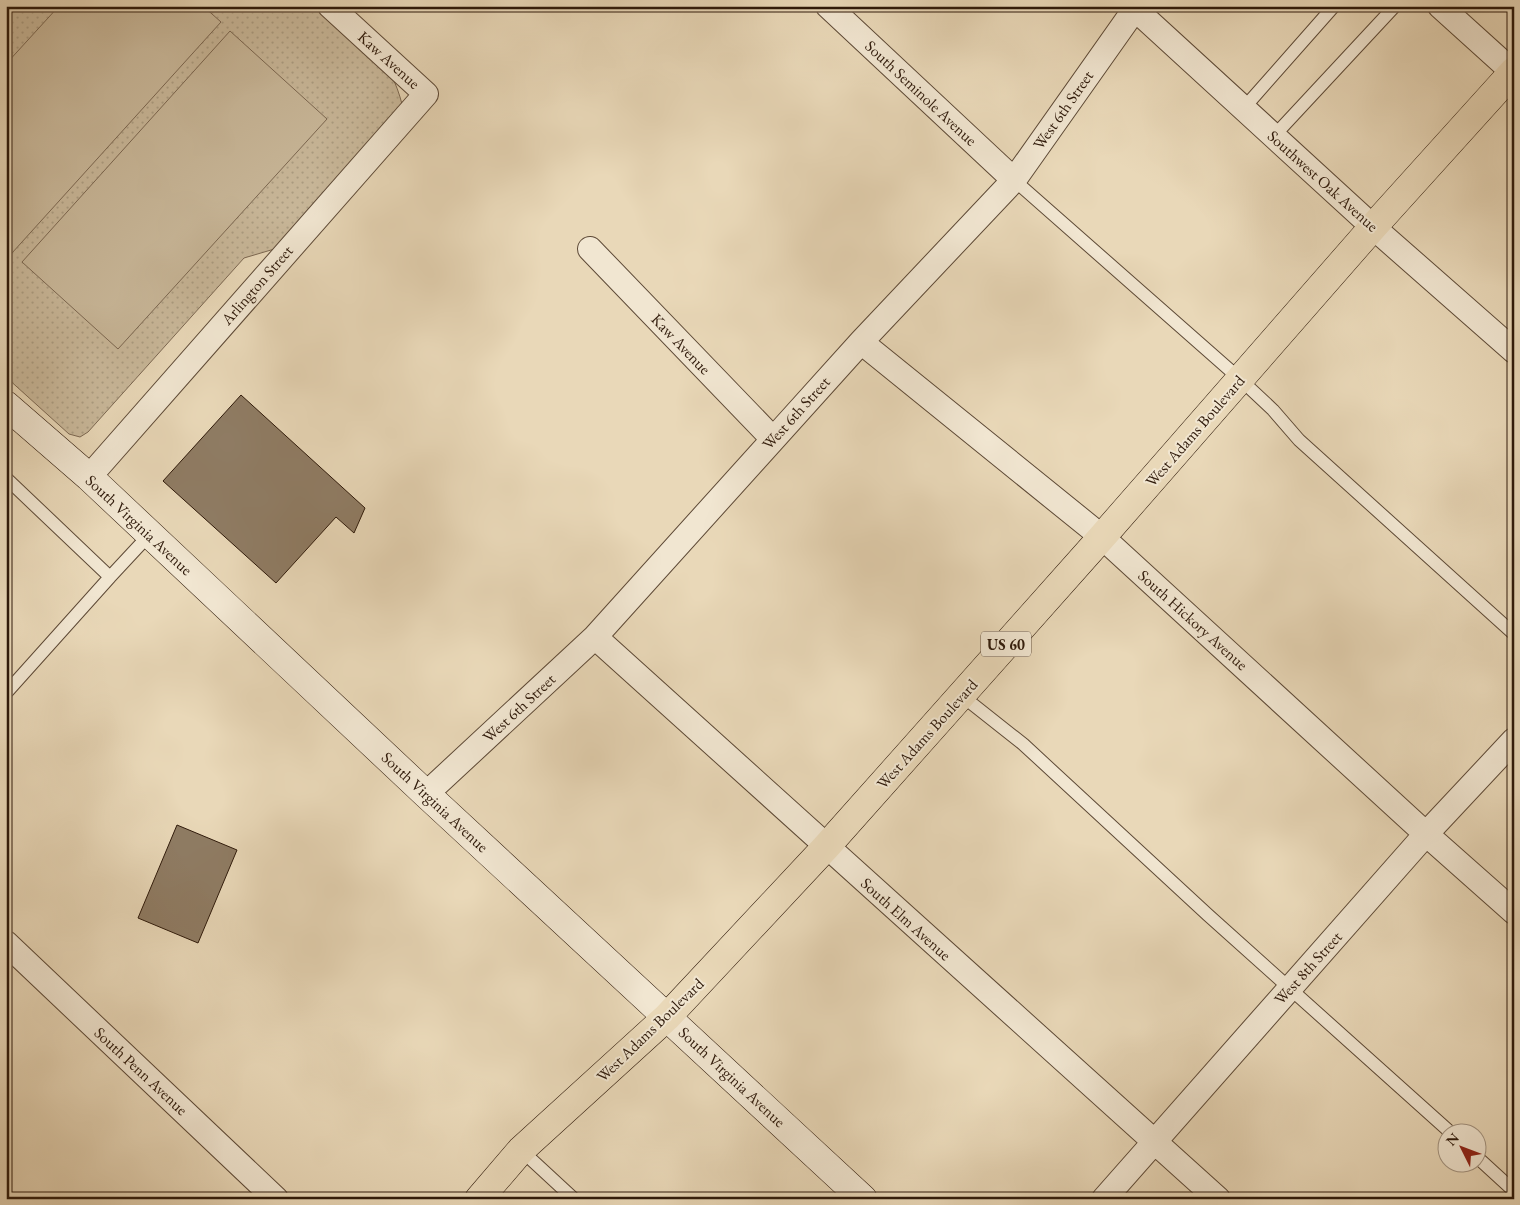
<svg xmlns="http://www.w3.org/2000/svg" width="1520" height="1205" font-family="'EB Garamond',serif">
	<style>
		.grass { fill: url(#grass-dots); stroke: #7c6852 }
		.garden { fill: #c9b89a; stroke: #7c6852 }
		.building { fill: #8f7c64; stroke: #2e190a }
		.lines { fill: none; stroke-linecap: round; stroke-linejoin: round }
		.lane-casing { stroke: #5d4936; stroke-width: 14 }
		.street-casing { stroke: #5d4936; stroke-width: 26 }
		.secondary-casing { stroke: #2e190a; stroke-width: 29 }
		.primary-casing { stroke: #2e190a; stroke-width: 29 }
		.lane { stroke: #f1e6d1; stroke-width: 12 }
		.street { stroke: #f1e6d1; stroke-width: 24 }
		.secondary { stroke: #f1e6d1; stroke-width: 28 }
		.primary { stroke: #e9d8b8; stroke-width: 28 }
		.labels { text-anchor: middle; dominant-baseline: central; stroke-width: 4; stroke-linejoin: round; paint-order: stroke }
		.shield { fill: #f1e6d1; stroke: #685646; stroke-width: 1 }
		.shield-label { font-size: 15px; font-weight: bold; fill: #2e190a }
		.street-label { font-size: 16px; fill: #2e190a; stroke: #f1e6d1 }
	</style>
	<defs>
		<pattern id="grass-dots" width="8" height="8" patternUnits="userSpaceOnUse" patternTransform="scale(1.25)"><rect width="8" height="8" fill="#c9b89a"/><path d="M2 2h.1M6 6h.1" fill="none" stroke="#ad9e83" stroke-width="1.8" stroke-linecap="round"/></pattern>
	</defs>
	<rect width="100%" height="100%" fill="#e9d8b8"/>
	<filter id="stains"><feTurbulence type="fractalNoise" baseFrequency=".004" numOctaves="4"/><feColorMatrix values="0 0 0 0 .2 0 0 0 0 .09 0 0 0 0 .02 0 0 0 .5 -.17"/></filter>
	<radialGradient id="worn" r=".72"><stop offset=".6" stop-color="#630" stop-opacity="0"/><stop offset="1" stop-color="#630" stop-opacity=".3"/></radialGradient>
	<path class="grass" d="M 6,6 L 315,6 C 336,24 377,53 391,75 C 396,84 399,93 402,104 L 288,245 L 244,258 L 88,432 L 80,437 L 69,434 L 6,377 Z"/>
	<path class="garden" d="M 59,6 L 203,6 L 221,22 L 12,253 L 6,247 L 6,64 Z
		M 230,31 L 327,119 L 118,349 L 22,262 Z"/>
	<path class="building" d="M 241,395 L 365,508 L 354,533 L 336,517 L 276,583 L 163,481 Z
		M 177,825 L 237,850 L 198,943 L 138,918 Z"/>
	<g class="lines">
		<g class="lane-casing">
			<path id="lane" d="M 1244,108 L 1334,6
				M 1274,136 L 1395,6
				M 1014,180 L 1240,379 L 1273,410 L 1299,440 L 1514,634
				M 6,478 L 110,577 L 150,534
				M 6,693 L 110,577
				M 961,695 L 1023,744 L 1208,915 L 1450,1132
				M 521,1150 L 574,1199
				M 1478,1158 L 1514,1191"/>
		</g>
		<g class="street-casing">
			<path id="street" d="M 828,6 L 1014,180
				M 1440,6 L 1513,72
				M 1135,9 L 1373,227 L 1514,351
				M 590,249 L 773,439
				M 861,342 L 1102,537 L 1426,834 L 1514,912
				M 89,477 L 426,94 L 330,6
				M 595,637 L 1218,1199
				M 426,794 L 595,637 L 861,342 L 1014,180 L 1137,6
				M 6,943 L 276,1199
				M 1104,1199 L 1426,834 L 1514,740"/>
		</g>
		<g class="secondary-casing">
			<path id="secondary" d="M 6,405 L 89,477 L 426,794 L 863,1199"/>
		</g>
		<g class="primary-casing">
			<path id="primary" d="M 479,1199 L 521,1150 L 667,1017 L 826,847 L 1102,537 L 1373,227 L 1514,71"/>
		</g>
		<use href="#lane" class="lane"/>
		<use href="#street" class="street"/>
		<use href="#secondary" class="secondary"/>
		<use href="#primary" class="primary"/>
	</g>
	<g class="labels">
		<rect class="shield" x="981" y="631.5" width="50" height="25" rx="4"/>
		<g class="shield-label">
			<text x="1006" y="644">US 60</text>
		</g>
		<g class="street-label">
			<text transform="translate(389 60) rotate(42)">Kaw Avenue</text>
			<text transform="translate(921 93) rotate(43)">South Seminole Avenue</text>
			<text transform="translate(1063 110) rotate(-55)">West 6th Street</text>
			<text transform="translate(1323 181) rotate(42)">Southwest Oak Avenue</text>
			<text transform="translate(257 285) rotate(-49)">Arlington Street</text>
			<text transform="translate(681 344) rotate(46)">Kaw Avenue</text>
			<text transform="translate(796 413) rotate(-48)">West 6th Street</text>
			<text transform="translate(1195 431) rotate(-49)">West Adams Boulevard</text>
			<text transform="translate(139 525) rotate(43)">South Virginia Avenue</text>
			<text transform="translate(1193 620) rotate(42)">South Hickory Avenue</text>
			<text transform="translate(519 708) rotate(-43)">West 6th Street</text>
			<text transform="translate(927 734) rotate(-48)">West Adams Boulevard</text>
			<text transform="translate(435 802) rotate(43)">South Virginia Avenue</text>
			<text transform="translate(906 919) rotate(42)">South Elm Avenue</text>
			<text transform="translate(1308 968) rotate(-48)">West 8th Street</text>
			<text transform="translate(650 1030) rotate(-44)">West Adams Boulevard</text>
			<text transform="translate(141 1071) rotate(43)">South Penn Avenue</text>
			<text transform="translate(732 1077) rotate(43)">South Virginia Avenue</text>
		</g>
	</g>
	<rect width="1520" height="1205" fill="none" stroke="#e9d8b8" stroke-width="25"/>
	<rect x="8" y="8" width="1505" height="1190" fill="none" stroke="#2e190a" stroke-width="2.5"/>
	<rect x="12" y="12" width="1495" height="1180" fill="none" stroke="#2e190a"/>
	<g transform="translate(1462 1148) rotate(312)"><circle r="24" fill="#f1e6d1" stroke="#a39481"/>
	<path d="M0-4L9 19L0 12L-9 19Z" fill="#8f2418"/>
	<text y="-8" font-size="14" font-weight="bold" text-anchor="middle" fill="#2e190a">N</text>
	</g>
	<rect width="100%" height="100%" filter="url(#stains)"/>
	<rect width="100%" height="100%" fill="url(#worn)"/>
</svg>
